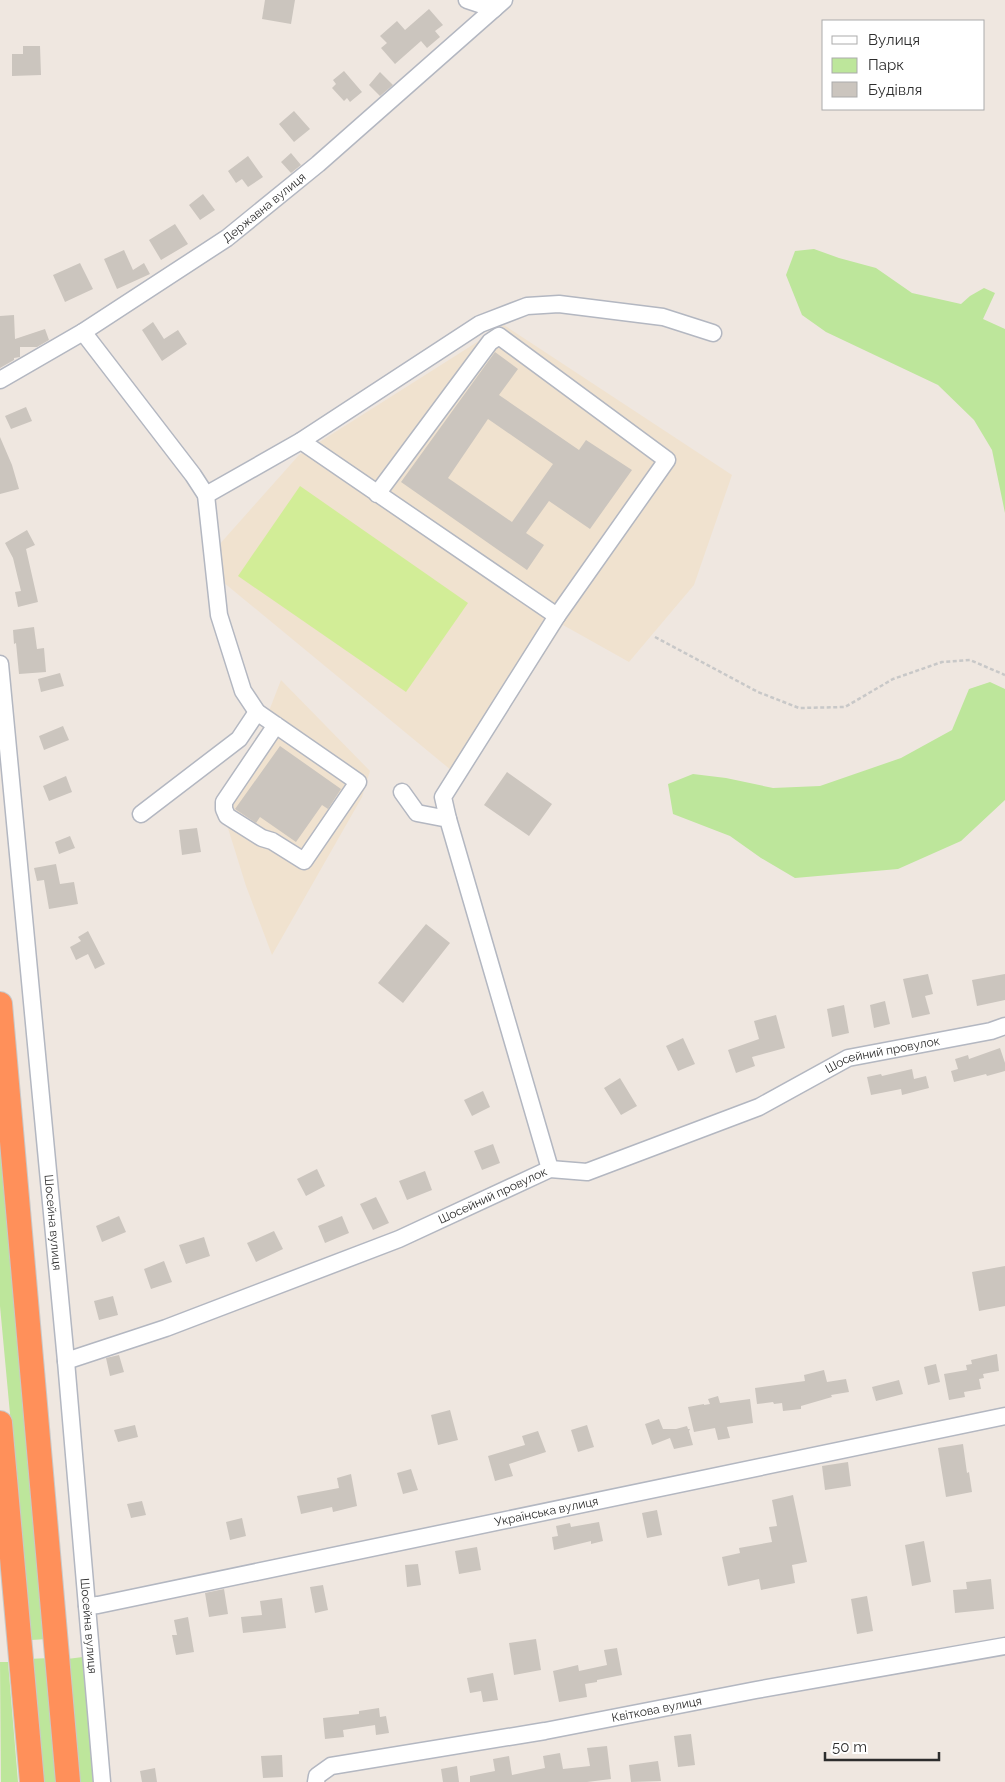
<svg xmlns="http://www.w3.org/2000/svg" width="1005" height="1782" font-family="Raleway,sans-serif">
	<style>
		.education { fill: #f0e2cf }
		.green { fill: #bde69b }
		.pitch { fill: #d2ed97 }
		.building { fill: #cbc5be; fill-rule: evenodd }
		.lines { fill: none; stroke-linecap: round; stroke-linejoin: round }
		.minor-casing { stroke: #b3b7c1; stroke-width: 19 }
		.highway-casing { stroke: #c8c8c8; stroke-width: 26 }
		.path { stroke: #c8c8c8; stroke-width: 2.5; stroke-dasharray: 4 2.5; stroke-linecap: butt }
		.minor { stroke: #fff; stroke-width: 16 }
		.highway { stroke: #ff905a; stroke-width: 24 }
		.labels { text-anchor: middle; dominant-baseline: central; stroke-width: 4; stroke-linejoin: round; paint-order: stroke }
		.street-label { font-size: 12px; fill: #2d2d2d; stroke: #fff }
	</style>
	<rect width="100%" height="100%" fill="#efe7e0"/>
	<path class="education" d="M 504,325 L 732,475 L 694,585 L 629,662 L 563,625 L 463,780 L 223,582 L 218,546 L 299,455 Z
		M 281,680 L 370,771 L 362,797 L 272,955 L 246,886 L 218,796 L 262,729 Z"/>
	<path class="green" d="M 814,249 L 839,258 L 876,268 L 912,293 L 961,304 L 970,296 L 984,288 L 995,293 L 983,319 L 1005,329 L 1005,513 L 992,450 L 974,420 L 938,385 L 826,332 L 802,315 L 786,275 L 795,251 Z
		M 990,682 L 1005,689 L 1005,800 L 961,841 L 898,869 L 795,878 L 761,858 L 730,836 L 673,814 L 668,784 L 693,774 L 726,778 L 773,788 L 820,786 L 901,758 L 952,730 L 969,689 Z
		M 0,1105 L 48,1639 L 31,1640 L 0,1306 Z
		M 83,1657 L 93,1782 L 78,1782 L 67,1659 Z
		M 50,1658 L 60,1782 L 37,1782 L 27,1659 Z
		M 0,1662 L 8,1662 L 18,1782 L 1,1782 Z"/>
	<path class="pitch" d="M 300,486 L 468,603 L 406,692 L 238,576 Z"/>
	<path class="building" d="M 265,0 L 295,0 L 291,24 L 262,19 Z
		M 429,9 L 443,25 L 435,31 L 440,37 L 427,48 L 421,41 L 395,64 L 381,48 L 387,43 L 380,36 L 397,21 L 405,30 Z
		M 23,46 L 40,46 L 41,75 L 12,76 L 12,54 L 23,54 Z
		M 344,71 L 362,92 L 350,102 L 347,98 L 344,101 L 332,88 L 336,84 L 333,80 Z
		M 380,72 L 393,85 L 380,96 L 369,85 Z
		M 294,111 L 310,129 L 294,142 L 279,124 Z
		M 291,153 L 301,165 L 291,173 L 281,162 Z
		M 248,156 L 263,177 L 248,187 L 242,179 L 236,183 L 228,171 Z
		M 203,194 L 215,210 L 200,220 L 189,205 Z
		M 175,224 L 188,244 L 161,260 L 149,240 Z
		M 124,250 L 133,270 L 144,263 L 150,274 L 117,289 L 104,259 Z
		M 80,263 L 93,289 L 65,302 L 53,275 Z
		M 14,315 L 15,339 L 45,329 L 49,340 L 37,347 L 20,347 L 20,357 L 14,358 L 14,360 L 0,368 L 0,316 Z
		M 153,322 L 164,339 L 178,330 L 187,344 L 162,361 L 142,330 Z
		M 495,352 L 518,369 L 499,395 L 579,450 L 586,440 L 632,470 L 590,529 L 549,501 L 526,533 L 544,545 L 527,570 L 401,482 ZM 488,419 L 553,464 L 512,522 L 448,478 Z
		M 26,407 L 32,421 L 11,429 L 5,416 Z
		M 0,437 L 12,465 L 19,489 L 0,494 Z
		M 27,530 L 35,545 L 26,549 L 38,602 L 18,607 L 15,592 L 21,591 L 13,558 L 5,543 Z
		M 34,627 L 37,649 L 44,648 L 46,672 L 19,674 L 16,643 L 14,644 L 13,630 Z
		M 60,673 L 64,686 L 41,692 L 38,679 Z
		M 63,726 L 69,740 L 44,750 L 39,736 Z
		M 280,746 L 341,789 L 328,809 L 322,805 L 296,842 L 260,817 L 256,823 L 235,809 Z
		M 507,772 L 552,804 L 529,836 L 484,805 Z
		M 66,776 L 72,792 L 49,801 L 43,786 Z
		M 197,828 L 201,852 L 182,855 L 179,830 Z
		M 70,836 L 75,848 L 59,854 L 55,842 Z
		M 56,864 L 60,884 L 74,882 L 78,904 L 49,909 L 44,880 L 37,881 L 34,868 Z
		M 426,924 L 450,943 L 403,1003 L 378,983 Z
		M 88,931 L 105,964 L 95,969 L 88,954 L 76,960 L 70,947 L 81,941 L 78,937 Z
		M 928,974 L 933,994 L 925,996 L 930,1014 L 912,1018 L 903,979 Z
		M 1005,974 L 1005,1000 L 977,1006 L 972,980 Z
		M 885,1001 L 890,1024 L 874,1028 L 870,1005 Z
		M 844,1005 L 849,1033 L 832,1037 L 827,1009 Z
		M 776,1015 L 785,1048 L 752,1057 L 755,1066 L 736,1073 L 728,1050 L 759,1039 L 754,1021 Z
		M 683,1038 L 695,1064 L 678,1071 L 666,1046 Z
		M 1000,1048 L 1005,1063 L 1005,1071 L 987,1076 L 986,1074 L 954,1082 L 951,1071 L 958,1069 L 955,1059 L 968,1055 L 969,1059 Z
		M 912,1069 L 914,1079 L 926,1076 L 929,1088 L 902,1095 L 901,1089 L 871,1095 L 867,1077 L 881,1074 L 882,1076 Z
		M 620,1078 L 637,1106 L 621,1115 L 604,1088 Z
		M 483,1091 L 490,1107 L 472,1116 L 464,1100 Z
		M 493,1144 L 500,1163 L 482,1170 L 474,1151 Z
		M 317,1169 L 325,1186 L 306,1196 L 297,1179 Z
		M 425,1171 L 432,1190 L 407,1200 L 399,1181 Z
		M 376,1197 L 389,1223 L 373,1230 L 360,1204 Z
		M 119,1216 L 126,1232 L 102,1242 L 96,1226 Z
		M 342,1216 L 349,1233 L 325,1243 L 318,1226 Z
		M 274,1231 L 283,1249 L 256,1262 L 247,1243 Z
		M 204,1237 L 210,1256 L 186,1264 L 179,1245 Z
		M 164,1261 L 172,1282 L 151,1289 L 144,1269 Z
		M 1005,1266 L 1005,1306 L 979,1311 L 972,1272 Z
		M 113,1296 L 118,1315 L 99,1320 L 94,1301 Z
		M 997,1354 L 999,1371 L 983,1374 L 984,1378 L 979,1379 L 981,1389 L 964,1392 L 965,1397 L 949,1400 L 944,1374 L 967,1370 L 966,1365 L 972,1364 L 971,1360 Z
		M 119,1355 L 124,1372 L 110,1376 L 106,1358 Z
		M 936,1364 L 940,1382 L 928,1385 L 924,1367 Z
		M 824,1370 L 827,1382 L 846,1379 L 849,1392 L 831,1395 L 832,1397 L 801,1406 L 801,1409 L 783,1411 L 782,1403 L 774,1404 L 773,1402 L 757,1404 L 755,1388 L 805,1381 L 804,1375 Z
		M 899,1380 L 903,1394 L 876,1401 L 872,1387 Z
		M 718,1396 L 720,1403 L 750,1399 L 753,1423 L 727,1427 L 730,1438 L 718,1440 L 715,1428 L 694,1432 L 688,1407 L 704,1404 L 704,1405 L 710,1404 L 708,1399 Z
		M 450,1410 L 458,1440 L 438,1445 L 431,1415 Z
		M 659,1419 L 663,1429 L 676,1429 L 687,1426 L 688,1429 L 690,1429 L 689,1431 L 693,1445 L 674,1449 L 670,1438 L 652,1445 L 645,1424 Z
		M 135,1425 L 138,1437 L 118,1442 L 114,1430 Z
		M 587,1425 L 594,1447 L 578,1452 L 571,1430 Z
		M 538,1431 L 546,1452 L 509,1464 L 513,1476 L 495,1481 L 488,1456 L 525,1445 L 522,1436 Z
		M 963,1444 L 967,1473 L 969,1472 L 972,1492 L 946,1497 L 938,1448 Z
		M 848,1462 L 851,1486 L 825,1490 L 822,1466 Z
		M 411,1469 L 418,1490 L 403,1494 L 397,1473 Z
		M 351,1474 L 357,1506 L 333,1512 L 332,1507 L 301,1514 L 297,1496 L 339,1488 L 337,1478 Z
		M 793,1495 L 807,1562 L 792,1565 L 795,1583 L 761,1590 L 759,1579 L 728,1586 L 722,1557 L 740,1553 L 739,1548 L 772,1542 L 769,1527 L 777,1526 L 772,1500 Z
		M 142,1501 L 146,1515 L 131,1518 L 127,1504 Z
		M 657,1510 L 662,1535 L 647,1538 L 642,1513 Z
		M 242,1518 L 246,1536 L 230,1540 L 226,1522 Z
		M 599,1522 L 603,1541 L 591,1544 L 591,1541 L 554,1550 L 552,1537 L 558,1536 L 556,1526 L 570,1523 L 571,1527 Z
		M 924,1541 L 931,1582 L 912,1586 L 905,1545 Z
		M 477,1547 L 481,1570 L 459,1574 L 455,1551 Z
		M 418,1564 L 421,1585 L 407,1587 L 405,1565 Z
		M 991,1579 L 994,1609 L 955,1613 L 953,1590 L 967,1589 L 966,1582 Z
		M 323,1585 L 328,1610 L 315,1613 L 310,1587 Z
		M 224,1589 L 228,1614 L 209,1617 L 205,1593 Z
		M 867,1596 L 873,1631 L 857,1634 L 851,1599 Z
		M 282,1598 L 286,1628 L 243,1633 L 241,1617 L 262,1615 L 260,1601 Z
		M 188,1617 L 194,1652 L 176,1655 L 172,1635 L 177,1635 L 174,1620 Z
		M 536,1639 L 541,1670 L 514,1675 L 509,1643 Z
		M 617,1648 L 622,1675 L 597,1680 L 597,1682 L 585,1684 L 587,1697 L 559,1702 L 553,1671 L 578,1665 L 579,1671 L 607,1665 L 604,1650 Z
		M 493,1673 L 498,1700 L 483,1702 L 481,1691 L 470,1693 L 467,1678 Z
		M 379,1708 L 380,1717 L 386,1716 L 389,1733 L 376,1735 L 375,1725 L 343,1730 L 344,1737 L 325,1739 L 323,1718 L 359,1714 L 359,1711 Z
		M 691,1734 L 695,1765 L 678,1767 L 674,1736 Z
		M 607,1746 L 611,1779 L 587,1782 L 470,1782 L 470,1776 L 495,1771 L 493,1759 L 509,1756 L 512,1775 L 545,1768 L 543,1756 L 560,1753 L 563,1769 L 590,1766 L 587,1748 Z
		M 282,1755 L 283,1777 L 263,1778 L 261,1756 Z
		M 658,1761 L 661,1781 L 631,1782 L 629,1765 Z
		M 457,1766 L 459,1782 L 443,1782 L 441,1769 Z
		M 155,1768 L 157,1782 L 142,1782 L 140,1771 Z"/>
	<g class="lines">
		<g class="minor-casing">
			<g id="minor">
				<path d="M 467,0 L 494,9"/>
				<path d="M 83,332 L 193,475 L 206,495 L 219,615 L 243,691 L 257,712 L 358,782 L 304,861 L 272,841 L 262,838 L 227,816 L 224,809 L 224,802 L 276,725"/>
				<path id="s1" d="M 0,380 L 83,332 L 227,238 L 318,164 L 504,0"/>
				<path d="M 301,441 L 557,616 L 667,460 L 499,336 L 490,342 L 377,494"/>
				<path d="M 206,495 L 301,441 L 480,324 L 527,306 L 559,304 L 663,317 L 713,333"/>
				<path id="s2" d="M 0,664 L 66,1361 L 102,1782"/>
				<path d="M 402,792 L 417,813 L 448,819 L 550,1169"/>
				<path d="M 141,814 L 239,739 L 257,712"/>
				<path d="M 448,819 L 443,797 L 557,616"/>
				<path id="s3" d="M 66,1361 L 166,1328 L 399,1239 L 550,1169 L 587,1172 L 759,1107 L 848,1058 L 991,1031 L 1005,1026"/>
				<path id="s4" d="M 87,1606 L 98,1605 L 1005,1416"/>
				<path id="s5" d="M 316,1782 L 317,1776 L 331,1766 L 545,1731 L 756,1690 L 1005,1646"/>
			</g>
		</g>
		<g class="highway-casing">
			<path id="highway" d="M 0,1004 L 68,1782
				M 0,1423 L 32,1782"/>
		</g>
		<path class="path" d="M 655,637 L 758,692 L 799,708 L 845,707 L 893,679 L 942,662 L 970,660 L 1005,675"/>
		<use href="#minor" class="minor"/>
		<use href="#highway" class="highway"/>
	</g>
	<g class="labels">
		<g class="street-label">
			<text stroke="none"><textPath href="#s1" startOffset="316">Державна вулиця</textPath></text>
			<text stroke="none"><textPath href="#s3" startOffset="878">Шосейний провулок</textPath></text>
			<text stroke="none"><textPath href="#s3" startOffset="458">Шосейний провулок</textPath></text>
			<text stroke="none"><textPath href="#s2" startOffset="561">Шосейна вулиця</textPath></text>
			<text stroke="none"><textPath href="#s4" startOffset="469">Українська вулиця</textPath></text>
			<text stroke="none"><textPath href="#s2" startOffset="966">Шосейна вулиця</textPath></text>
			<text stroke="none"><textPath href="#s5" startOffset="354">Квіткова вулиця</textPath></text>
		</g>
	</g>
	<rect x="822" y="20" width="162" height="90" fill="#ffffff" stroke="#ababab"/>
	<rect x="832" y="36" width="25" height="8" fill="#ffffff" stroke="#ababab"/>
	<text x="868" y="45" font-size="15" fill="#2d2d2d">Вулиця</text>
	<rect x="832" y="58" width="25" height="15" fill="#bde69b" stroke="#ababab"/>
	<text x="868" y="70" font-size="15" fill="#2d2d2d">Парк</text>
	<rect x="832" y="82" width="25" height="15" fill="#cbc5be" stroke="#ababab"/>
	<text x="868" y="95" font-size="15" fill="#2d2d2d">Будівля</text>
	<path d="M825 1752v8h114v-8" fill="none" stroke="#2d2d2d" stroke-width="2.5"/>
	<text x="832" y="1752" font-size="15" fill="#2d2d2d" stroke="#ffffff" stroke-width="4" paint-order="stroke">50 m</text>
</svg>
